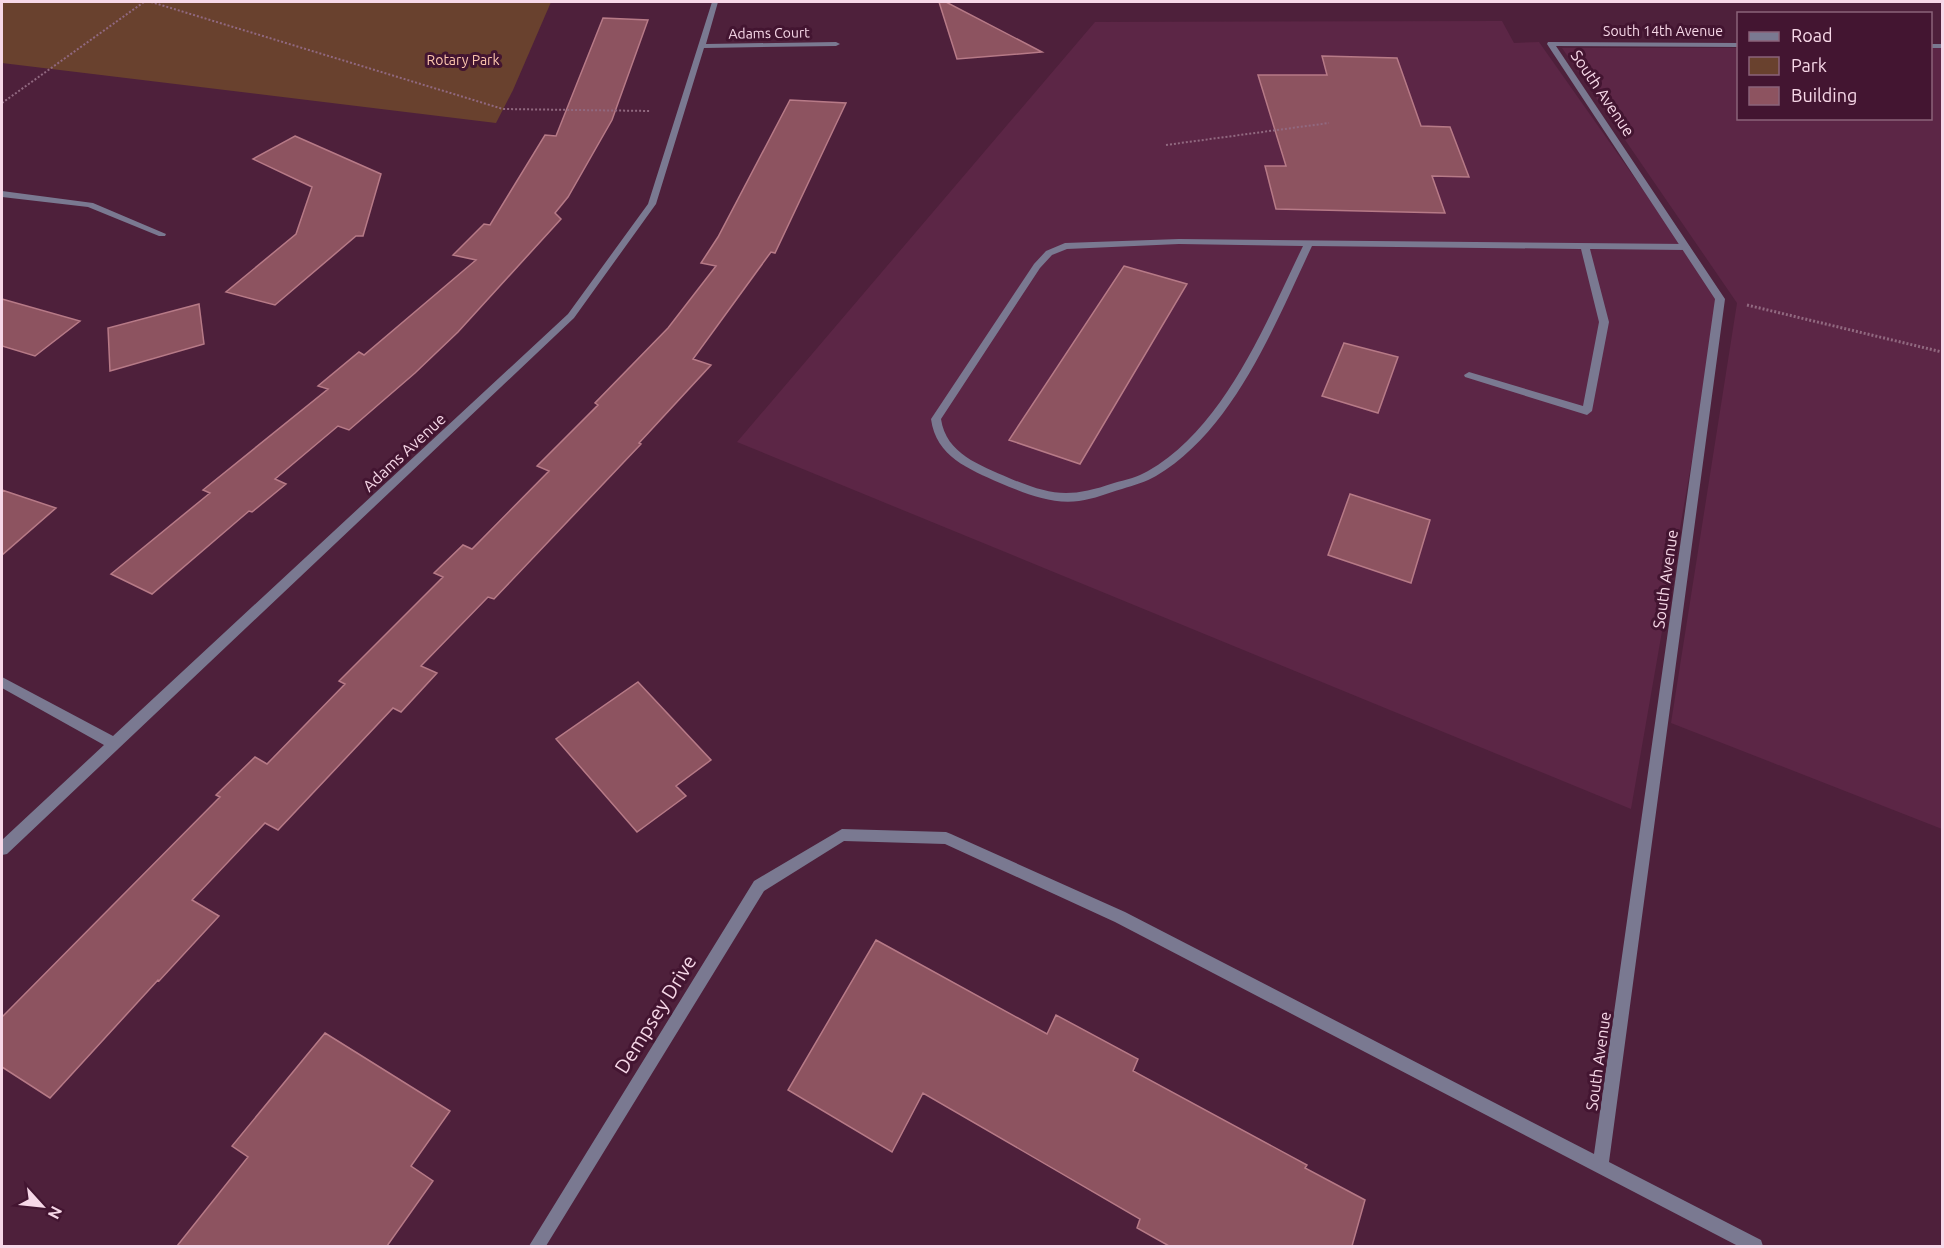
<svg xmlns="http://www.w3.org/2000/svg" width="1944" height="1248" font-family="Ubuntu,sans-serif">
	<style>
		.built { fill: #5c2646 }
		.green { fill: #69412e }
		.building { fill: #8d5360; stroke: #b77a87; stroke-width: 1.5 }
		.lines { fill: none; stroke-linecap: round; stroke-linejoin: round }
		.path-far1 { stroke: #916980; stroke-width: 2; stroke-dasharray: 2 2; stroke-linecap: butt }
		.path { stroke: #916980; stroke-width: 3; stroke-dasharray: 2 2; stroke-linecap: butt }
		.service { fill: #7a7991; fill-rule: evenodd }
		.minor { fill: #7a7991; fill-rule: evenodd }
		.labels { text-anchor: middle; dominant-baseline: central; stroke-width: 6; stroke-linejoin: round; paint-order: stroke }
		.far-street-label { font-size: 14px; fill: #f7d8e8; stroke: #431531 }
		.far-park-label { font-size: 14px; fill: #fdc7ae; stroke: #431531 }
		.street-label { font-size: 16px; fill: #f7d8e8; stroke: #431531 }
		.near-street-label { font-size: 20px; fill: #f7d8e8; stroke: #431531 }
	</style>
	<rect width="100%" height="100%" fill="#4e203b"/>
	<path class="built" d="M 1502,21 L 1514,43 L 1539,42 L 1720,299 L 1631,809 L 737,442 L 1095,22 Z
		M 1562,48 L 1738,48 L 1738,118 L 1930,118 L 1931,48 L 1942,48 L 1942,829 L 1671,723 L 1737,303 Z"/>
	<path class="green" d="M 2,2 L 551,2 L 513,90 L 496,123 L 2,63 Z"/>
	<path class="building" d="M 939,2 L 946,2 L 1042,52 L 957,59 Z
		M 603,18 L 648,20 L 612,120 L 568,197 L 555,213 L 561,219 L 458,332 L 415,373 L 349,430 L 338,426 L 275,479 L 286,484 L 252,512 L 249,511 L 152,594 L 111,574 L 210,493 L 203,490 L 328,389 L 318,386 L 359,352 L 364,355 L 476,260 L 453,255 L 484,224 L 490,225 L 545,135 L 556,136 Z
		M 1322,56 L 1397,58 L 1421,126 L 1450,127 L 1469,177 L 1432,176 L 1445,213 L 1276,209 L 1265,166 L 1286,166 L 1258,75 L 1327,75 Z
		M 790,100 L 846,103 L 775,253 L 771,252 L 693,359 L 711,365 L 639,443 L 641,444 L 494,599 L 488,597 L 421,666 L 437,673 L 401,712 L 393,708 L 278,830 L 265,823 L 192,900 L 219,916 L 159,981 L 158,980 L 50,1098 L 2,1067 L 2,1017 L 220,797 L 216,795 L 255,757 L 267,764 L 345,684 L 339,681 L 443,577 L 434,573 L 463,545 L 472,549 L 549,471 L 537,466 L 598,405 L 595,403 L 668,328 L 716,266 L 701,263 L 718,237 Z
		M 295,136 L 381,174 L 363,236 L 356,236 L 275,305 L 226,292 L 296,234 L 312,187 L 253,159 Z
		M 1124,266 L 1187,284 L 1080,464 L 1009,440 Z
		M 2,299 L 80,321 L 35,356 L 2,346 Z
		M 199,304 L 204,344 L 110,371 L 108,328 Z
		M 1344,343 L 1398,357 L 1378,413 L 1322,396 Z
		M 2,490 L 56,508 L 2,555 Z
		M 1350,494 L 1430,520 L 1411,583 L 1328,555 Z
		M 638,682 L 711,760 L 676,786 L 686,796 L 637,832 L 556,739 Z
		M 876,940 L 1047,1034 L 1056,1015 L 1138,1059 L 1133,1071 L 1307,1165 L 1305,1168 L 1365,1200 L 1352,1246 L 1169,1246 L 1137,1228 L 1140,1219 L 923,1093 L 892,1152 L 788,1090 Z
		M 325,1033 L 450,1111 L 411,1166 L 433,1181 L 387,1246 L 177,1246 L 248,1157 L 232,1146 Z"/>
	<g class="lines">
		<path class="path-far1" d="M 151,2 L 503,109 L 651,111
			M 2,103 L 144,2
			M 1166,145 L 1329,123"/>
		<path class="path" d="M 1747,305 L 1942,352"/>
		<path class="service" d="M 1179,239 L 1686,244 L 1690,247 L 1686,250 L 1590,249 L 1609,322 L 1592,411 L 1587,415 L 1465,377 L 1464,375 L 1469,372 L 1583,406 L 1599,322 L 1581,249 L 1312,246 C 1275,324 1234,430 1156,476 C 1146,482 1134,485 1122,489 C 1108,493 1094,499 1079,501 C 1052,505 1024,493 1000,483 C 969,469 936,457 931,419 L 1034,264 L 1046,251 L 1065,243 ZM 1179,244 L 1303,246 C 1266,322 1225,427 1148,471 C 1138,477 1125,480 1114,483 C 1070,498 1052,496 1009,478 C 980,465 946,454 941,419 L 1040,268 L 1052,255 L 1067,249 Z"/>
		<path class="minor" d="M 712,2 L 718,2 L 706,44 L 836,42 L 840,44 L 836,46 L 704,48 L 656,204 L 574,318 L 7,854 L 2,855 L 2,840 L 104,745 L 2,688 L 2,677 L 113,736 L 568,314 L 648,204 Z
			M 1548,42 L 1738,43 L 1738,47 L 1556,46 L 1725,299 L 1609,1162 L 1761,1240 L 1763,1246 L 1738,1246 L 1115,922 L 945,844 L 844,841 L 764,891 L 546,1246 L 529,1246 L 754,881 L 842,829 L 946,832 L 951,834 L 1125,912 L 1594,1154 L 1715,299 L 1547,44 Z
			M 1930,44 L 1942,44 L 1942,48 L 1930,48 Z
			M 2,191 L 93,203 L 166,234 L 165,236 L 159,236 L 88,207 L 2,197 Z"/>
	</g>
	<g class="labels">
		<g class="far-street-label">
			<text x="1663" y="31">South 14th Avenue</text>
			<text transform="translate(769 33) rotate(-1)">Adams Court</text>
		</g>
		<g class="far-park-label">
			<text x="463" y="60">Rotary Park</text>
		</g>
		<g class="street-label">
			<text transform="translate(1603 93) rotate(56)">South Avenue</text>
			<text transform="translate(404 452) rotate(-43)">Adams Avenue</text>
			<text transform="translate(1665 579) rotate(-82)">South Avenue</text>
			<text transform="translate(1598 1061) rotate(-82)">South Avenue</text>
		</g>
		<g class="near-street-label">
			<text transform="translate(655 1014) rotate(-58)">Dempsey Drive</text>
		</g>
	</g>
	<rect width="1944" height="1248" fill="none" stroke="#f7d8e8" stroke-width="6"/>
	<rect x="1737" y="12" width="195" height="108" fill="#431531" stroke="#8b637a" stroke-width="1.5"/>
	<rect x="1749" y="32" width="30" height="9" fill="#7a7991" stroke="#8b637a" stroke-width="1.5"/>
	<text x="1791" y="42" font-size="18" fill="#f7d8e8">Road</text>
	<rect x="1749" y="57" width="30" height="18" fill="#69412e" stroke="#8b637a" stroke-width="1.5"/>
	<text x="1791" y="72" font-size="18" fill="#f7d8e8">Park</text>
	<rect x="1749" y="87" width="30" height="18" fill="#8d5360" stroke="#8b637a" stroke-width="1.5"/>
	<text x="1791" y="102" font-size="18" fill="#f7d8e8">Building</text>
	<g transform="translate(42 1206) rotate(117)" stroke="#431531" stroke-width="4.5" paint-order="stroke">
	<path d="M0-4.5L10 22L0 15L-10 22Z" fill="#f7d8e8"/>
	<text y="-9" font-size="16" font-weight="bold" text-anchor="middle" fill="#f7d8e8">N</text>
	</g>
</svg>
